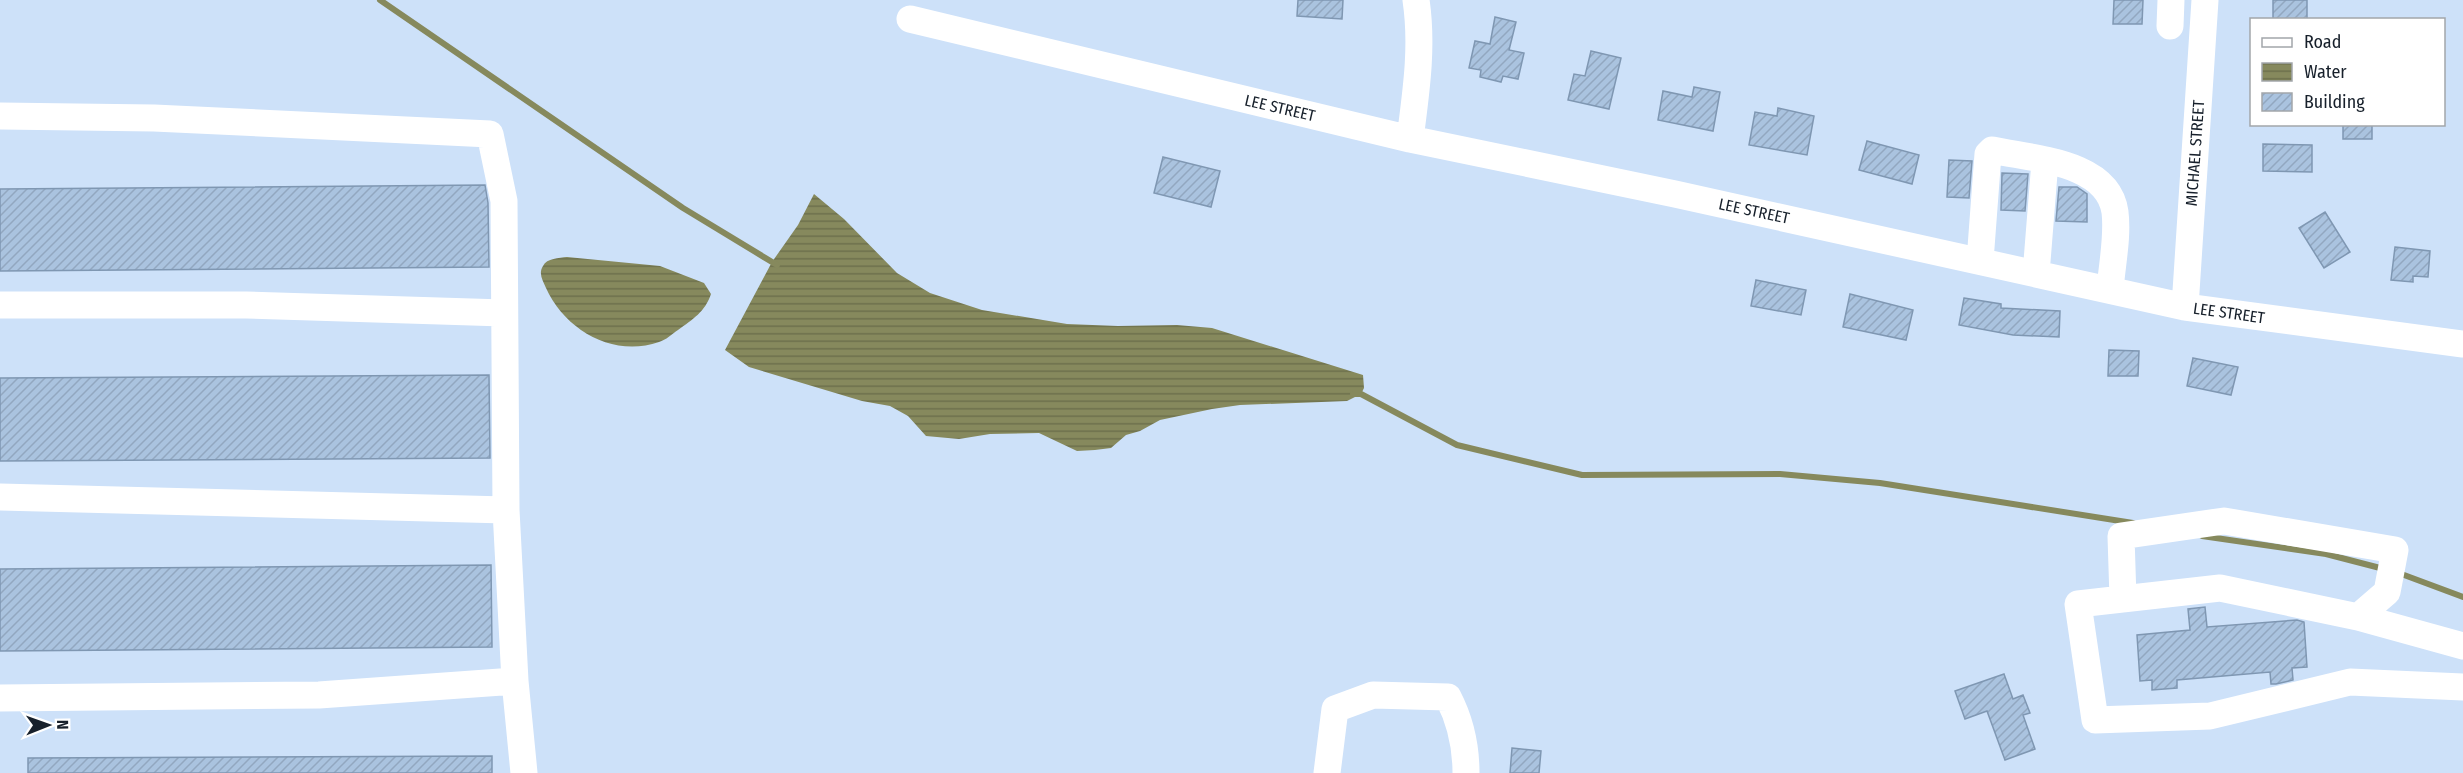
<svg xmlns="http://www.w3.org/2000/svg" width="2463" height="773" font-family="'Fira Sans Condensed',sans-serif">
	<style>
		.water { fill: url(#water-rules) }
		.lines { fill: none; stroke-linecap: round; stroke-linejoin: round }
		.stream { stroke: #86895d; stroke-width: 6 }
		.building { fill: url(#building-hatch); stroke: #7f97b2; stroke-width: 1.5 }
		.minor { stroke: #fff; stroke-width: 27 }
		.labels { text-anchor: middle; dominant-baseline: central; stroke-width: 4.5; stroke-linejoin: round; paint-order: stroke }
		.street-label { font-size: 16px; fill: #17202b; stroke: #fff }
	</style>
	<defs>
		<pattern id="water-rules" width="6" height="5" patternUnits="userSpaceOnUse" patternTransform="scale(1.5)"><rect width="6" height="5" fill="#86895d"/><path d="M0 2.5h6" fill="none" stroke="#6d704d"/></pattern>
		<pattern id="building-hatch" width="6" height="6" patternUnits="userSpaceOnUse" patternTransform="scale(1.5)"><rect width="6" height="6" fill="#aac3df"/><path d="M-1 1l2-2M0 6l6-6M5 7l2-2" fill="none" stroke="#92a7c0"/></pattern>
	</defs>
	<rect width="100%" height="100%" fill="#cde1f9"/>
	<path class="water" d="M 814,194 L 844,219 L 897,273 L 930,293 L 982,310 L 1067,324 L 1118,326 L 1177,325 L 1212,328 L 1363,375 L 1364,388 L 1361,394 L 1347,401 L 1240,405 L 1212,409 L 1160,420 L 1140,431 L 1126,435 L 1111,448 L 1095,450 L 1077,451 L 1039,433 L 990,434 L 959,439 L 926,436 L 908,416 L 890,406 L 862,401 L 749,367 L 725,350 L 772,262 L 798,225 Z
		M 567,257 L 660,266 L 704,283 L 711,294 C 705,312 693,319 678,330 C 672,334 666,340 659,342 C 613,358 565,330 546,288 C 543,281 538,274 543,266 C 547,258 559,258 567,257 Z"/>
	<g class="lines">
		<path class="stream" d="M 380,0 L 683,208 L 777,265
			M 1353,394 L 1361,394 L 1457,445 L 1582,475 L 1780,474 L 1880,483 L 2133,523
			M 2202,536 L 2326,554 L 2384,569
			M 2396,572 L 2463,597"/>
	</g>
	<path class="building" d="M 1298,0 L 1343,0 L 1342,19 L 1297,16 Z
		M 2114,0 L 2143,0 L 2142,24 L 2113,24 Z
		M 2273,0 L 2307,0 L 2307,20 L 2273,20 Z
		M 1495,17 L 1516,22 L 1509,50 L 1524,53 L 1518,79 L 1503,76 L 1501,82 L 1480,77 L 1481,70 L 1469,68 L 1475,41 L 1490,44 Z
		M 1591,51 L 1621,58 L 1609,109 L 1568,100 L 1574,74 L 1585,76 Z
		M 1694,87 L 1720,92 L 1713,131 L 1658,120 L 1663,91 L 1692,97 Z
		M 1778,108 L 1814,116 L 1807,155 L 1749,145 L 1755,112 L 1777,116 Z
		M 2343,124 L 2372,124 L 2372,139 L 2343,139 Z
		M 1867,141 L 1919,155 L 1912,184 L 1859,170 Z
		M 2263,144 L 2312,145 L 2312,172 L 2263,171 Z
		M 1163,157 L 1220,171 L 1211,207 L 1154,193 Z
		M 1949,160 L 1972,161 L 1969,198 L 1947,197 Z
		M 2002,173 L 2028,174 L 2025,211 L 2001,210 Z
		M 485,185 L 488,203 L 489,267 L 0,271 L 0,189 Z
		M 2059,187 L 2077,187 L 2087,194 L 2087,222 L 2056,221 Z
		M 2325,212 L 2350,252 L 2324,268 L 2299,228 Z
		M 2395,247 L 2430,251 L 2428,277 L 2413,276 L 2413,282 L 2391,280 Z
		M 1756,280 L 1806,290 L 1801,315 L 1751,306 Z
		M 1850,294 L 1913,310 L 1906,340 L 1843,327 Z
		M 1964,298 L 2001,304 L 2001,308 L 2060,311 L 2059,337 L 2013,335 L 1959,325 Z
		M 2109,350 L 2139,351 L 2138,376 L 2108,376 Z
		M 2193,358 L 2238,367 L 2231,395 L 2187,386 Z
		M 489,375 L 490,458 L 0,461 L 0,378 Z
		M 491,565 L 492,647 L 0,651 L 0,569 Z
		M 2205,607 L 2207,627 L 2297,620 L 2304,622 L 2307,667 L 2292,668 L 2293,680 L 2276,684 L 2271,684 L 2270,672 L 2177,680 L 2177,688 L 2152,690 L 2152,680 L 2140,681 L 2137,635 L 2190,630 L 2188,609 Z
		M 2004,674 L 2013,699 L 2023,695 L 2030,713 L 2023,715 L 2035,749 L 2005,760 L 1987,711 L 1965,719 L 1955,691 Z
		M 1512,748 L 1541,751 L 1539,773 L 1510,773 Z
		M 492,756 L 492,773 L 28,773 L 28,758 Z"/>
	<g class="lines">
		<path class="minor" d="M 910,19 L 1410,139 L 1675,194 L 2185,307 L 2463,344
			M 2170,26 L 2171,0
			M 0,116 L 154,118 L 490,134 L 504,201 L 506,510 L 515,681 L 319,695 L 0,698
			M 1410,139 C 1416,92 1423,47 1416,0
			M 1980,261 L 1988,154 L 1992,150 C 2032,159 2108,161 2115,212 C 2118,237 2112,264 2110,290
			M 2036,274 L 2045,161
			M 0,305 L 246,305 L 504,313
			M 2185,307 L 2205,0
			M 0,497 L 506,510
			M 2123,599 L 2121,536 L 2224,521 L 2395,550 L 2387,592 L 2358,617
			M 2463,646 L 2358,617 L 2220,588 L 2078,604 L 2095,720 L 2210,716 L 2350,682 L 2463,687
			M 515,681 L 524,773
			M 1327,773 L 1335,709 L 1373,695 L 1448,697 C 1461,722 1466,745 1466,773"/>
	</g>
	<g class="labels">
		<g class="street-label">
			<text transform="translate(1280 108) rotate(13)">LEE STREET</text>
			<text transform="translate(2195 153) rotate(-86)">MICHAEL STREET</text>
			<text transform="translate(1754 211) rotate(12)">LEE STREET</text>
			<text transform="translate(2229 313) rotate(8)">LEE STREET</text>
		</g>
	</g>
	<rect x="2250" y="18" width="195" height="108" fill="#ffffff" stroke="#a2a6aa" stroke-width="1.5"/>
	<rect x="2262" y="38" width="30" height="9" fill="#ffffff" stroke="#a2a6aa" stroke-width="1.5"/>
	<text x="2304" y="48" font-size="18" fill="#17202b">Road</text>
	<rect x="2262" y="63" width="30" height="18" fill="url(#water-rules)" stroke="#a2a6aa" stroke-width="1.5"/>
	<text x="2304" y="78" font-size="18" fill="#17202b">Water</text>
	<rect x="2262" y="93" width="30" height="18" fill="url(#building-hatch)" stroke="#a2a6aa" stroke-width="1.5"/>
	<text x="2304" y="108" font-size="18" fill="#17202b">Building</text>
	<g transform="translate(48 725) rotate(89)" stroke="#ffffff" stroke-width="4.5" paint-order="stroke">
	<path d="M0-4.5L10 22L0 15L-10 22Z" fill="#17202b"/>
	<text y="-9" font-size="16" font-weight="bold" text-anchor="middle" fill="#17202b">N</text>
	</g>
</svg>
